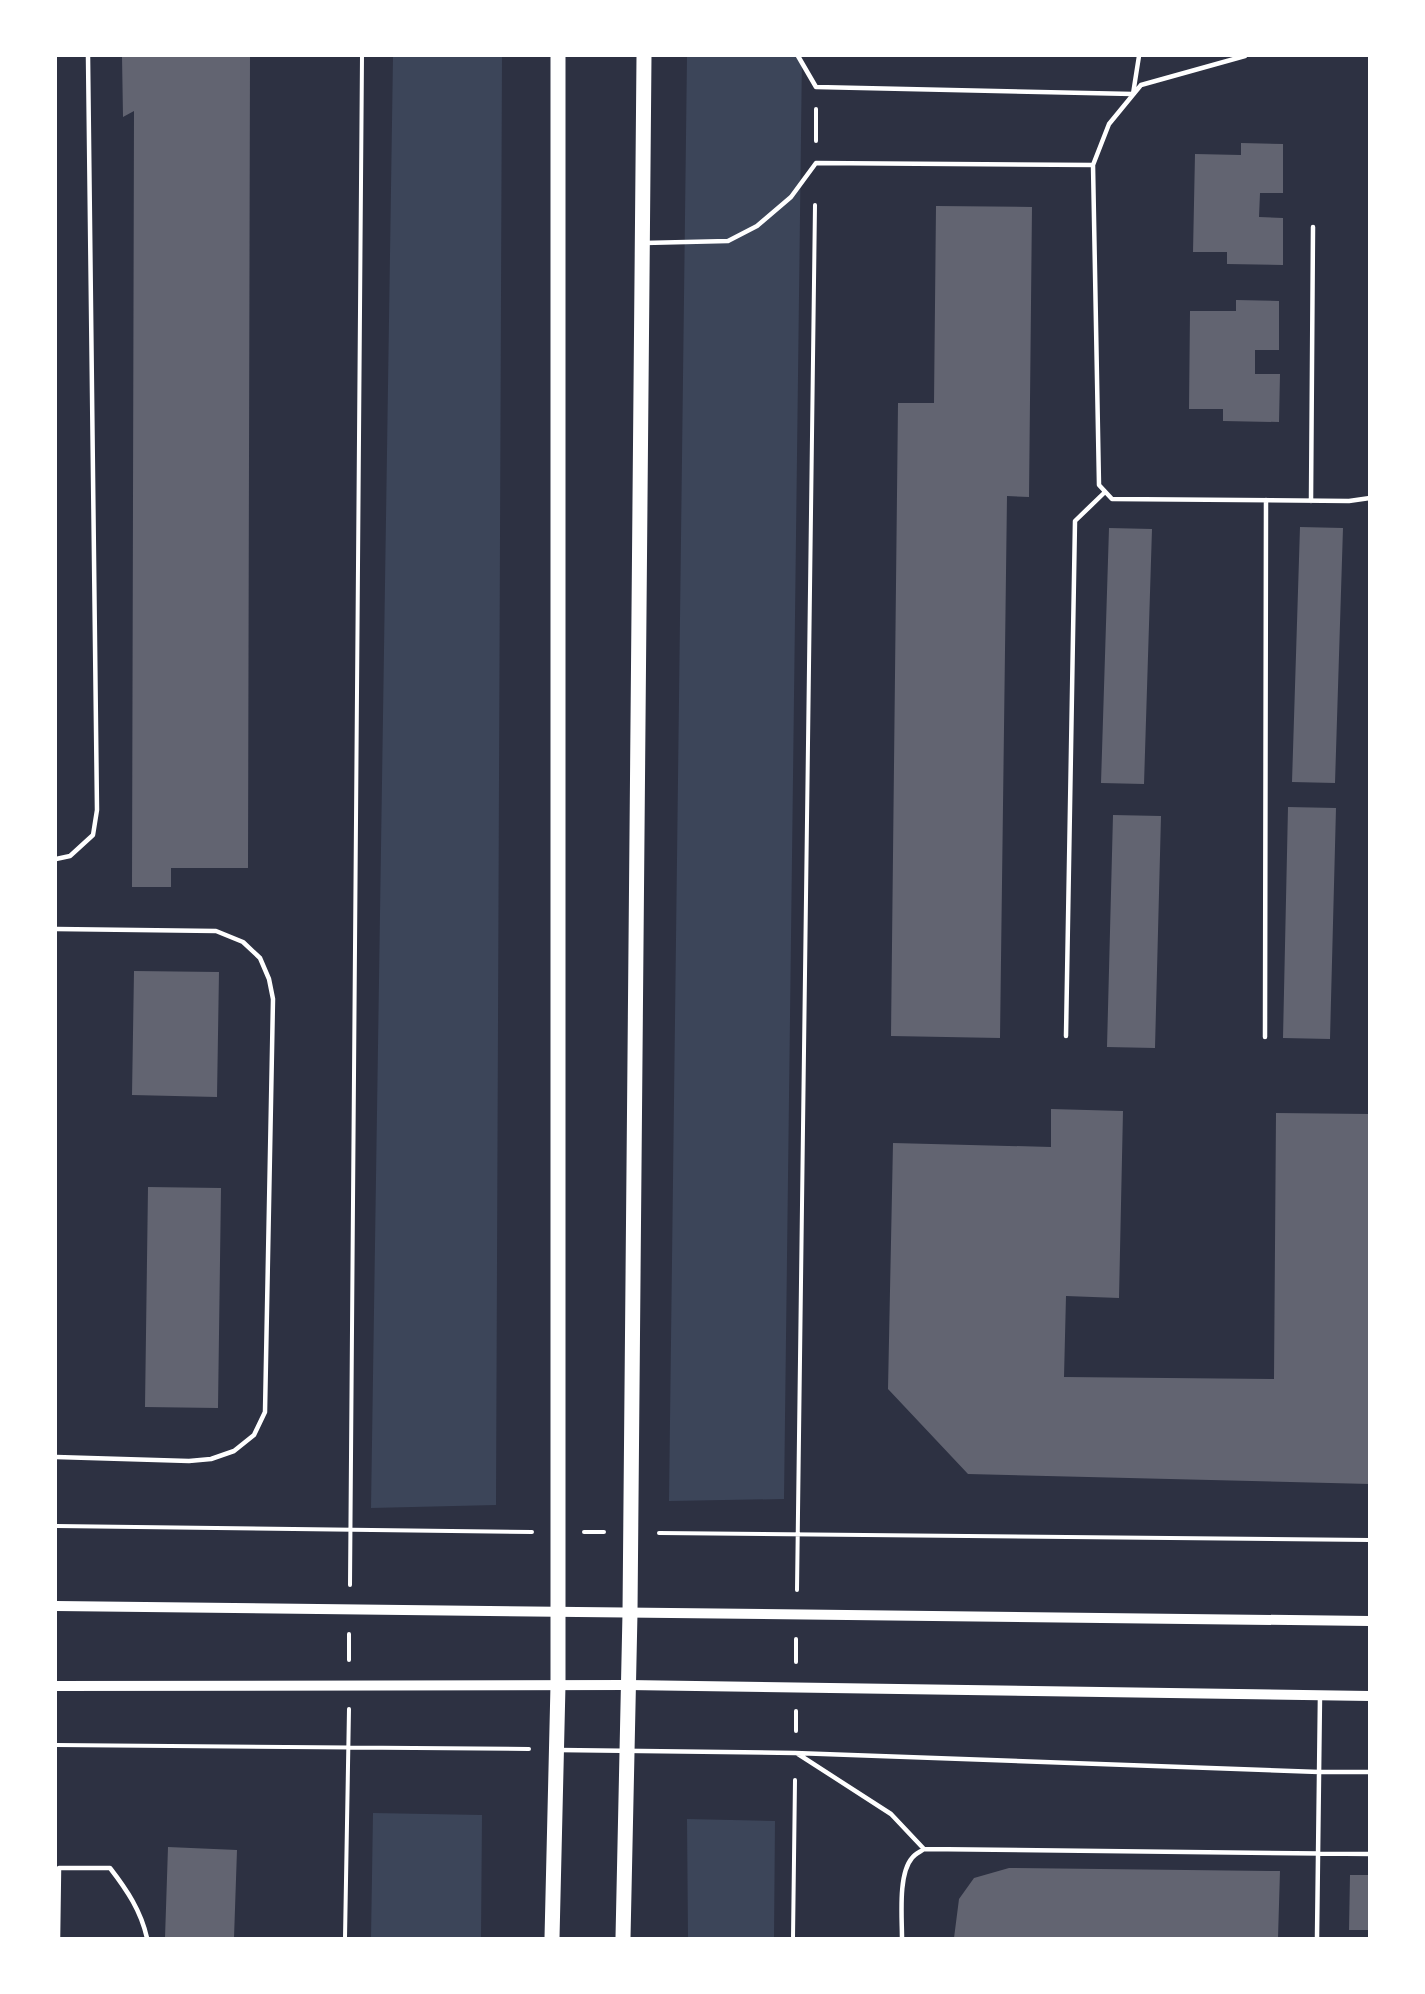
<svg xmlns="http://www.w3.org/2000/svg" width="1425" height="1994" font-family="'Fira Sans Condensed',sans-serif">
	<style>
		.green { fill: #3c4559 }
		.building { fill: #626471 }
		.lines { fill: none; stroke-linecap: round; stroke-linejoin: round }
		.path { stroke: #fff; stroke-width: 4 }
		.service { stroke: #fff; stroke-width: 4.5 }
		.tertiary { stroke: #fff; stroke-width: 10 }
		.primary { stroke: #fff; stroke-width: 15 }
	</style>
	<rect width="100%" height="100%" fill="#2d3142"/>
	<path class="green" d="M 393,56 L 502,56 L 496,1505 L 371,1508 Z
		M 687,56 L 802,56 L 784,1499 L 669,1501 Z
		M 373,1813 L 482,1815 L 481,1938 L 371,1938 Z
		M 687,1819 L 775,1821 L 774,1938 L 688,1938 Z"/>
	<path class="building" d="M 122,56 L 250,56 L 248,868 L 171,868 L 171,887 L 132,887 L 134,111 L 123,117 Z
		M 1241,143 L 1283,144 L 1283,193 L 1260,193 L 1259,217 L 1283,218 L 1283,265 L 1227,264 L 1227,252 L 1193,252 L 1195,154 L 1241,155 Z
		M 936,206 L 1032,207 L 1029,497 L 1007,496 L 1000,1038 L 891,1036 L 898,403 L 934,403 Z
		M 1236,300 L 1279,301 L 1279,350 L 1255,350 L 1255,374 L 1280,374 L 1279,422 L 1223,421 L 1223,409 L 1189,409 L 1190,311 L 1236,311 Z
		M 1300,527 L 1343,528 L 1335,783 L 1292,782 Z
		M 1109,528 L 1152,529 L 1144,784 L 1101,783 Z
		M 1288,807 L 1336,808 L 1330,1039 L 1283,1038 Z
		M 1113,815 L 1161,816 L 1155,1048 L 1107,1047 Z
		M 134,971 L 219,972 L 217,1097 L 132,1095 Z
		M 1051,1109 L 1123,1111 L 1119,1298 L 1066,1296 L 1064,1377 L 1274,1379 L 1276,1113 L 1370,1114 L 1370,1484 L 968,1474 L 888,1389 L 893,1143 L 1051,1147 Z
		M 148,1187 L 221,1188 L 218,1408 L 145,1407 Z
		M 168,1847 L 237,1850 L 234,1938 L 165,1938 Z
		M 1009,1868 L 1280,1871 L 1278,1938 L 954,1938 L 959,1899 L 974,1878 Z
		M 1350,1875 L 1370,1875 L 1370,1930 L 1349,1930 Z"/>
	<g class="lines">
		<path class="path" d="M 816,141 L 816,109
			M 56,1526 L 532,1532
			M 584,1532 L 604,1532
			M 659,1533 L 1370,1540
			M 350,1585 L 362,56
			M 797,1590 L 815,205
			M 349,1660 L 349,1634
			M 796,1662 L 796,1639
			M 796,1731 L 796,1711
			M 56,1745 L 529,1749
			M 345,1938 L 349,1709
			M 793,1938 L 795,1780"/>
		<path class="service" d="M 798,56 L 816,87 L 1133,94 L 1139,56
			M 1245,56 L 1141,85 L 1109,124 L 1093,165 L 1099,485 L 1112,499 L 1349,501 L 1370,498
			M 644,243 L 728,241 L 757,226 L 791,197 L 816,163 L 1093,165
			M 1311,501 L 1313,227
			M 56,859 L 70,856 L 93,835 L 97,810 L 88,56
			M 56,929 L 216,931 L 243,942 L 260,958 L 269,979 L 273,999 L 265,1412 L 254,1435 L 234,1451 L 211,1459 L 189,1461 L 56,1457
			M 1066,1036 L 1075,521 L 1105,492
			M 1265,1037 L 1266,500
			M 559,1750 L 795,1753 L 1319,1772 L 1370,1772
			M 798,1754 L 891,1814 L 924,1849
			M 58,1938 L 59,1868 L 110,1868 C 127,1890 141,1911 147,1938
			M 902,1938 C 902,1917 898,1874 912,1858 C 915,1854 920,1852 924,1849 L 1370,1854
			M 1317,1938 L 1320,1695"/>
		<path class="tertiary" d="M 56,1606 L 1370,1621
			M 56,1686 L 628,1685 L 1370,1696"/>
		<path class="primary" d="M 552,1938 L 558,1685 L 558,56
			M 623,1938 L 630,1613 L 644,56"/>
	</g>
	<rect width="1425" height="1994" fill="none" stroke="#ffffff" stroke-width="114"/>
</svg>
